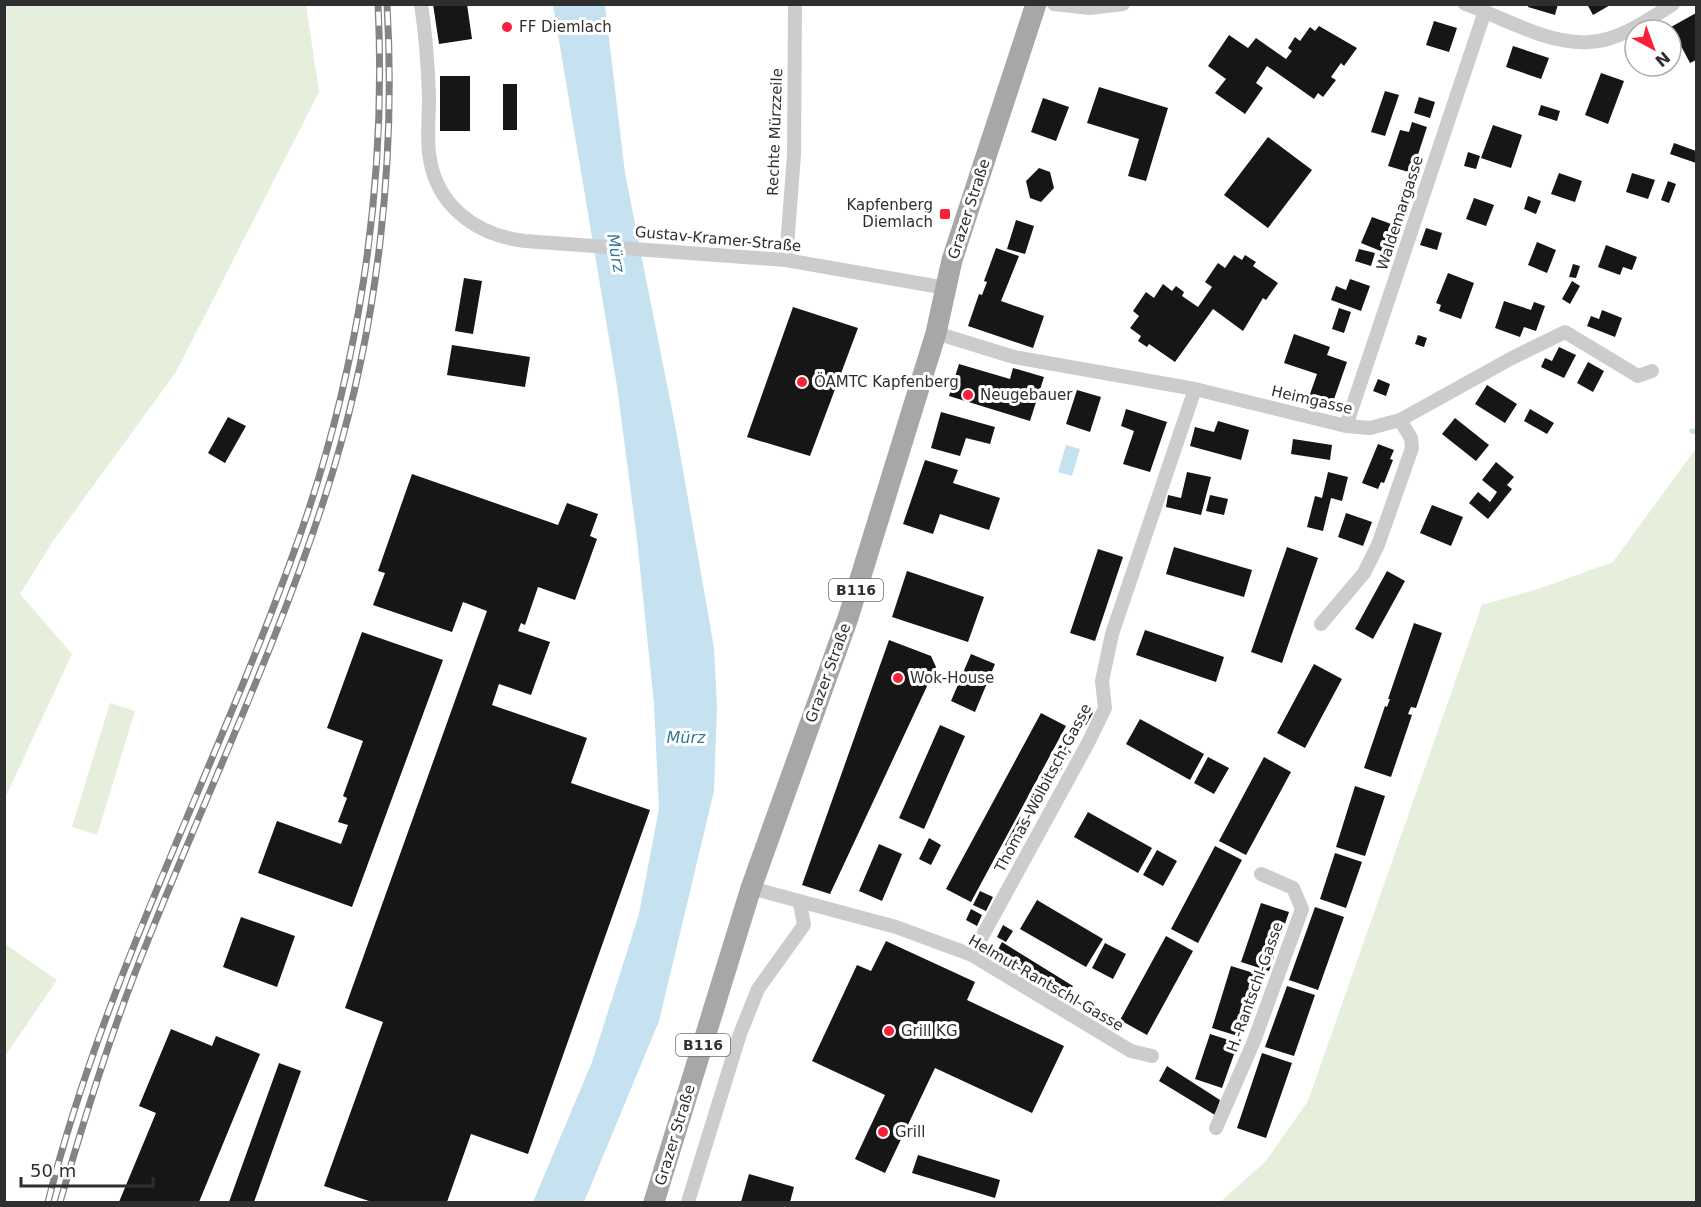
<svg xmlns="http://www.w3.org/2000/svg" width="1701" height="1207" font-family="'DejaVu Sans',sans-serif">
	<style>
		.green { fill: #e6eedc }
		.water { fill: #c6e1ef }
		.lines { fill: none; stroke-linecap: round; stroke-linejoin: round }
		.stream { stroke: #c6e1ef; stroke-width: 5 }
		.building { fill: #161616 }
		.street { stroke: #ccc; stroke-width: 14 }
		.primary { stroke: #a7a7a7; stroke-width: 21 }
		.rail-casing { stroke: #848484; stroke-width: 7 }
		.rail { stroke: #fff; stroke-width: 4.5; stroke-dasharray: 14; stroke-linecap: butt }
		.poi-dot { fill: #f7213a; stroke: #fff; stroke-width: 2 }
		.labels { text-anchor: middle; dominant-baseline: central; stroke-width: 6; stroke-linejoin: round; paint-order: stroke }
		.shield { fill: #fff; stroke: #6d6d6d; stroke-width: 1.5 }
		.shield-label { font-size: 14px; font-weight: bold; fill: #2f2f2f }
		.poi-label { font-size: 15px; fill: #2f2f2f; stroke: #fff; text-anchor: start }
		.street-label { font-size: 15px; fill: #2f2f2f; stroke: #fff }
		.water-label { font-size: 16px; font-style: italic; fill: #34779a; stroke: #fff }
	</style>
	<rect width="100%" height="100%" fill="#fff"/>
	<path class="green" d="M 5,4 L 306,5 L 319,92 L 176,372 L 53,541 L 20,594 L 72,654 L 5,798 Z
		M 1694,451 L 1696,451 L 1696,1202 L 1220,1202 L 1266,1161 L 1308,1101 L 1482,605 L 1538,589 L 1613,562 Z
		M 110,703 L 135,711 L 97,835 L 72,827 Z
		M 5,944 L 57,980 L 5,1056 Z"/>
	<path class="water" d="M 553,5 L 605,5 L 625,173 L 676,430 L 714,648 L 717,706 L 714,791 L 659,1021 L 584,1202 L 533,1202 L 592,1062 L 639,914 L 659,809 L 654,704 L 637,539 L 617,386 Z
		M 1066,445 L 1080,449 L 1072,476 L 1058,472 Z"/>
	<g class="lines">
		<path class="stream" d="M 1692,431 L 1696,432"/>
	</g>
	<path class="building" d="M 433,4 L 467,4 L 472,39 L 439,44 Z
		M 1529,4 L 1558,4 L 1555,15 L 1528,7 Z
		M 1587,4 L 1612,4 L 1593,15 Z
		M 1696,13 L 1696,60 L 1690,63 L 1671,27 Z
		M 1434,21 L 1457,28 L 1449,52 L 1426,45 Z
		M 1319,26 L 1357,48 L 1344,66 L 1341,63 L 1331,77 L 1336,80 L 1323,97 L 1318,93 L 1314,99 L 1267,66 L 1256,83 L 1263,88 L 1245,114 L 1215,93 L 1226,79 L 1208,66 L 1229,35 L 1248,48 L 1256,38 L 1286,59 L 1292,51 L 1288,48 L 1295,37 L 1300,41 L 1310,27 L 1315,31 Z
		M 1513,46 L 1549,58 L 1541,79 L 1506,67 Z
		M 1601,73 L 1624,81 L 1608,124 L 1585,115 Z
		M 440,76 L 470,76 L 470,131 L 440,131 Z
		M 503,84 L 517,84 L 517,130 L 503,130 Z
		M 1099,87 L 1168,108 L 1146,181 L 1128,176 L 1139,139 L 1087,123 Z
		M 1385,91 L 1399,95 L 1385,136 L 1371,132 Z
		M 1419,97 L 1435,102 L 1430,118 L 1414,113 Z
		M 1043,98 L 1069,107 L 1056,141 L 1031,132 Z
		M 1541,105 L 1560,111 L 1557,121 L 1538,115 Z
		M 1412,122 L 1427,127 L 1412,173 L 1388,166 L 1400,130 L 1409,132 Z
		M 1493,125 L 1522,135 L 1511,168 L 1481,158 Z
		M 1268,137 L 1312,170 L 1268,228 L 1224,195 Z
		M 1674,143 L 1696,151 L 1696,163 L 1670,154 Z
		M 1468,152 L 1480,156 L 1476,169 L 1464,166 Z
		M 1039,168 L 1050,172 L 1054,188 L 1041,202 L 1030,198 L 1026,181 Z
		M 1559,173 L 1582,181 L 1575,202 L 1551,194 Z
		M 1632,173 L 1655,180 L 1648,199 L 1626,192 Z
		M 1668,181 L 1676,184 L 1669,203 L 1661,200 Z
		M 1528,196 L 1541,201 L 1536,214 L 1524,209 Z
		M 1474,198 L 1494,205 L 1486,226 L 1466,219 Z
		M 1372,217 L 1394,225 L 1383,252 L 1361,243 Z
		M 1016,220 L 1034,226 L 1025,254 L 1007,249 Z
		M 1426,228 L 1442,233 L 1437,250 L 1420,245 Z
		M 1537,242 L 1556,250 L 1547,273 L 1528,265 Z
		M 1606,245 L 1637,257 L 1632,270 L 1623,267 L 1620,275 L 1598,267 Z
		M 996,248 L 1019,256 L 1001,301 L 1044,316 L 1033,348 L 968,326 L 979,294 L 982,295 L 987,282 L 984,281 Z
		M 1359,249 L 1375,253 L 1371,266 L 1355,261 Z
		M 1234,255 L 1242,260 L 1245,255 L 1256,262 L 1253,266 L 1278,283 L 1266,300 L 1263,298 L 1243,331 L 1213,309 L 1175,362 L 1149,344 L 1147,347 L 1138,341 L 1141,336 L 1130,328 L 1139,316 L 1133,311 L 1146,292 L 1154,298 L 1163,284 L 1172,291 L 1176,286 L 1184,292 L 1182,296 L 1198,307 L 1212,287 L 1205,282 L 1218,263 L 1225,268 Z
		M 1573,264 L 1580,266 L 1576,278 L 1569,277 Z
		M 1448,273 L 1474,283 L 1461,319 L 1439,311 L 1441,305 L 1436,303 Z
		M 464,278 L 482,281 L 473,334 L 455,331 Z
		M 1350,279 L 1370,286 L 1361,311 L 1331,300 L 1336,286 L 1346,290 Z
		M 1572,281 L 1580,286 L 1570,304 L 1562,299 Z
		M 1504,301 L 1531,310 L 1534,302 L 1545,306 L 1536,331 L 1524,327 L 1520,337 L 1495,328 Z
		M 793,307 L 858,328 L 810,456 L 747,437 Z
		M 1339,308 L 1351,312 L 1344,333 L 1332,329 Z
		M 1602,310 L 1622,318 L 1615,337 L 1587,326 L 1591,316 L 1599,319 Z
		M 1294,334 L 1330,347 L 1327,355 L 1347,362 L 1332,405 L 1309,397 L 1317,374 L 1284,363 Z
		M 1418,335 L 1427,338 L 1424,347 L 1415,344 Z
		M 452,345 L 530,357 L 525,387 L 447,375 Z
		M 1559,347 L 1576,355 L 1564,378 L 1541,367 L 1545,358 L 1552,361 Z
		M 1588,362 L 1604,371 L 1593,392 L 1577,383 Z
		M 959,364 L 1010,379 L 1013,368 L 1044,377 L 1030,421 L 949,396 Z
		M 1378,379 L 1390,384 L 1386,396 L 1373,391 Z
		M 1487,385 L 1517,404 L 1505,423 L 1475,404 Z
		M 1077,390 L 1101,397 L 1090,432 L 1066,424 Z
		M 1126,409 L 1167,422 L 1150,472 L 1123,464 L 1134,431 L 1121,426 Z
		M 1530,409 L 1554,423 L 1547,434 L 1524,421 Z
		M 941,412 L 995,427 L 990,444 L 966,438 L 960,456 L 931,448 Z
		M 228,417 L 246,426 L 225,463 L 208,453 Z
		M 1455,418 L 1489,445 L 1476,461 L 1442,434 Z
		M 1218,421 L 1249,430 L 1241,460 L 1190,446 L 1195,427 L 1214,432 Z
		M 1293,439 L 1332,445 L 1330,460 L 1291,454 Z
		M 1378,444 L 1394,450 L 1390,459 L 1393,460 L 1384,483 L 1381,482 L 1378,489 L 1362,483 Z
		M 925,460 L 958,470 L 953,483 L 1000,498 L 989,530 L 940,514 L 933,534 L 903,524 Z
		M 1496,462 L 1514,477 L 1507,485 L 1512,489 L 1488,519 L 1469,503 L 1478,492 L 1490,502 L 1497,492 L 1482,480 Z
		M 1187,472 L 1211,477 L 1201,515 L 1166,507 L 1168,495 L 1181,498 Z
		M 1328,472 L 1348,477 L 1342,501 L 1331,498 L 1323,531 L 1307,527 L 1315,496 L 1322,498 Z
		M 412,474 L 558,525 L 567,503 L 598,514 L 590,536 L 597,539 L 575,600 L 538,587 L 525,625 L 521,623 L 518,631 L 550,642 L 531,695 L 499,684 L 492,705 L 587,738 L 571,783 L 650,810 L 528,1154 L 471,1134 L 447,1202 L 372,1202 L 324,1186 L 383,1022 L 345,1008 L 487,611 L 463,602 L 452,632 L 373,605 L 385,573 L 378,571 Z
		M 1210,495 L 1228,499 L 1224,515 L 1206,511 Z
		M 1432,505 L 1463,517 L 1451,546 L 1420,533 Z
		M 1346,513 L 1372,522 L 1363,546 L 1338,537 Z
		M 1174,547 L 1252,570 L 1244,597 L 1166,574 Z
		M 1287,547 L 1318,558 L 1282,663 L 1251,652 Z
		M 1098,549 L 1123,557 L 1095,641 L 1070,633 Z
		M 907,571 L 984,597 L 968,642 L 892,617 Z
		M 1387,571 L 1405,581 L 1373,639 L 1355,629 Z
		M 1414,623 L 1442,633 L 1416,708 L 1411,707 L 1408,714 L 1412,715 L 1391,777 L 1364,768 L 1385,706 L 1387,707 L 1390,699 L 1388,699 Z
		M 1145,630 L 1224,657 L 1216,682 L 1136,655 Z
		M 362,632 L 443,660 L 352,907 L 258,873 L 277,821 L 341,844 L 348,825 L 338,822 L 347,798 L 343,796 L 363,741 L 327,728 Z
		M 889,640 L 931,656 L 936,667 L 830,894 L 802,885 Z
		M 971,654 L 995,664 L 975,712 L 951,701 Z
		M 1314,664 L 1342,679 L 1305,748 L 1277,733 Z
		M 1083,707 L 1093,713 L 1086,725 L 1076,720 Z
		M 1041,713 L 1066,726 L 971,902 L 946,889 Z
		M 1140,719 L 1204,754 L 1190,780 L 1126,744 Z
		M 940,725 L 965,736 L 924,829 L 899,818 Z
		M 1060,745 L 1071,752 L 1057,777 L 1046,770 Z
		M 1208,757 L 1229,768 L 1214,794 L 1194,783 Z
		M 1264,757 L 1291,772 L 1246,855 L 1219,841 Z
		M 1045,777 L 1054,782 L 1047,796 L 1037,791 Z
		M 1355,786 L 1385,796 L 1365,856 L 1336,847 Z
		M 1088,812 L 1152,848 L 1138,873 L 1074,837 Z
		M 1020,817 L 1032,824 L 1017,852 L 1005,845 Z
		M 929,838 L 941,845 L 931,865 L 919,859 Z
		M 879,844 L 902,854 L 882,901 L 859,891 Z
		M 1215,846 L 1242,860 L 1198,943 L 1171,929 Z
		M 1157,850 L 1177,861 L 1163,886 L 1143,875 Z
		M 1003,852 L 1013,857 L 1006,871 L 995,866 Z
		M 1335,853 L 1362,862 L 1346,908 L 1320,899 Z
		M 980,891 L 993,897 L 986,911 L 973,905 Z
		M 1037,900 L 1103,939 L 1086,967 L 1020,929 Z
		M 1261,903 L 1289,912 L 1269,971 L 1241,962 Z
		M 1315,907 L 1344,917 L 1318,990 L 1289,980 Z
		M 971,909 L 982,915 L 977,926 L 966,920 Z
		M 241,917 L 295,936 L 277,987 L 223,967 Z
		M 1003,925 L 1013,931 L 1006,942 L 997,937 Z
		M 1166,936 L 1193,951 L 1147,1035 L 1120,1020 Z
		M 886,941 L 975,982 L 967,1000 L 1064,1046 L 1032,1113 L 935,1068 L 885,1173 L 855,1159 L 885,1095 L 812,1061 L 857,965 L 871,971 Z
		M 1002,942 L 1073,986 L 1065,998 L 995,955 Z
		M 1105,943 L 1126,954 L 1113,979 L 1092,968 Z
		M 1231,966 L 1260,975 L 1241,1037 L 1212,1028 Z
		M 1287,986 L 1315,995 L 1294,1056 L 1265,1047 Z
		M 171,1029 L 212,1046 L 216,1036 L 260,1054 L 199,1202 L 119,1202 L 156,1113 L 139,1106 Z
		M 1210,1034 L 1238,1043 L 1222,1088 L 1195,1079 Z
		M 1262,1053 L 1292,1063 L 1266,1138 L 1237,1128 Z
		M 279,1063 L 301,1071 L 254,1202 L 229,1202 Z
		M 1167,1066 L 1220,1100 L 1215,1115 L 1159,1081 Z
		M 918,1155 L 1000,1180 L 995,1198 L 912,1173 Z
		M 749,1174 L 794,1187 L 790,1202 L 741,1202 Z"/>
	<g class="lines">
		<path class="street" d="M 421,4 C 426,36 428,66 429,97 C 429,115 427,135 429,153 C 435,205 475,235 525,241 L 786,260 L 946,288
			M 1054,4 L 1090,8 L 1123,4
			M 1465,4 C 1503,17 1547,45 1589,42 C 1619,41 1648,20 1673,4
			M 786,260 L 794,155 L 795,4
			M 936,333 L 1014,357 L 1195,389 L 1346,426 L 1370,428 L 1400,420 L 1512,358 L 1565,332 L 1638,376 L 1652,371
			M 1346,426 L 1485,11
			M 1321,624 L 1364,573 L 1378,545 L 1412,448 L 1411,438 L 1400,420
			M 751,888 L 896,927 L 972,955 L 1131,1051 L 1152,1056
			M 972,955 L 1088,743 L 1105,708 L 1102,681 L 1112,634 L 1195,389
			M 1216,1128 L 1254,1041 L 1302,909 L 1293,888 L 1261,874
			M 688,1202 L 740,1034 L 758,989 L 804,925 L 800,903"/>
		<path class="primary" d="M 654,1202 L 751,888 L 848,618 L 936,333 L 952,260 L 1036,4"/>
		<g class="rail-casing">
			<path id="rail" d="M 48,1202 C 105,976 217,768 295,549 C 358,376 387,189 378,4
				M 60,1202 C 86,1113 113,1026 148,940 C 210,785 284,632 333,471 C 378,321 396,161 387,4"/>
		</g>
		<use href="#rail" class="rail"/>
	</g>
	<g class="poi-dot">
		<circle cx="507" cy="27" r="6"/>
		<rect x="939" y="208" width="12" height="12" rx="3"/>
		<circle cx="802" cy="382" r="6"/>
		<circle cx="968" cy="395" r="6"/>
		<circle cx="898" cy="678" r="6"/>
		<circle cx="889" cy="1031" r="6"/>
		<circle cx="883" cy="1132" r="6"/>
	</g>
	<g class="labels">
		<g class="shield">
			<rect x="829" y="579" width="54" height="22" rx="4.5"/>
			<rect x="676" y="1034" width="54" height="22" rx="4.5"/>
		</g>
		<g class="shield-label">
			<text x="856" y="590">B116</text>
			<text x="703" y="1045">B116</text>
		</g>
		<g class="poi-label">
			<text x="519" y="27">FF Diemlach</text>
			<text x="933" y="205" text-anchor="end">Kapfenberg<tspan x="933" dy="17">Diemlach</tspan></text>
			<text x="814" y="382">ÖAMTC Kapfenberg</text>
			<text x="980" y="395">Neugebauer</text>
			<text x="910" y="678">Wok-House</text>
			<text x="901" y="1031">Grill KG</text>
			<text x="895" y="1132">Grill</text>
		</g>
		<g class="street-label">
			<text transform="translate(775 132) rotate(-88)">Rechte Mürzzeile</text>
			<text transform="translate(969 209) rotate(-72)">Grazer Straße</text>
			<text transform="translate(1400 213) rotate(-72)">Waldemargasse</text>
			<text transform="translate(718 239) rotate(5)">Gustav-Kramer-Straße</text>
			<text transform="translate(1312 400) rotate(13)">Heimgasse</text>
			<text transform="translate(828 673) rotate(-70)">Grazer Straße</text>
			<text transform="translate(1043 788) rotate(-62)">Thomas-Wölbitsch-Gasse</text>
			<text transform="translate(1046 983) rotate(30)">Helmut-Rantschl-Gasse</text>
			<text transform="translate(1255 987) rotate(-70)">H.-Rantschl-Gasse</text>
			<text transform="translate(675 1135) rotate(-73)">Grazer Straße</text>
		</g>
		<g class="water-label">
			<text transform="translate(616 253) rotate(80)">Mürz</text>
			<text x="686" y="737">Mürz</text>
		</g>
	</g>
	<rect width="1701" height="1207" fill="none" stroke="#2f2f2f" stroke-width="12"/>
	<g transform="translate(1653 48) rotate(139)"><circle r="28" fill="#ffffff" stroke="#acacac" stroke-width="1.5"/>
	<path d="M0-4.5L10 22L0 15L-10 22Z" fill="#f7213a"/>
	<text y="-9" font-size="16" font-weight="bold" text-anchor="middle" fill="#2f2f2f">N</text>
	</g>
	<path d="M21 1177v9h132v-9" fill="none" stroke="#2f2f2f" stroke-width="3"/>
	<text x="30" y="1177" font-size="18" fill="#2f2f2f" stroke="#ffffff" stroke-width="4.5" paint-order="stroke">50 m</text>
</svg>
